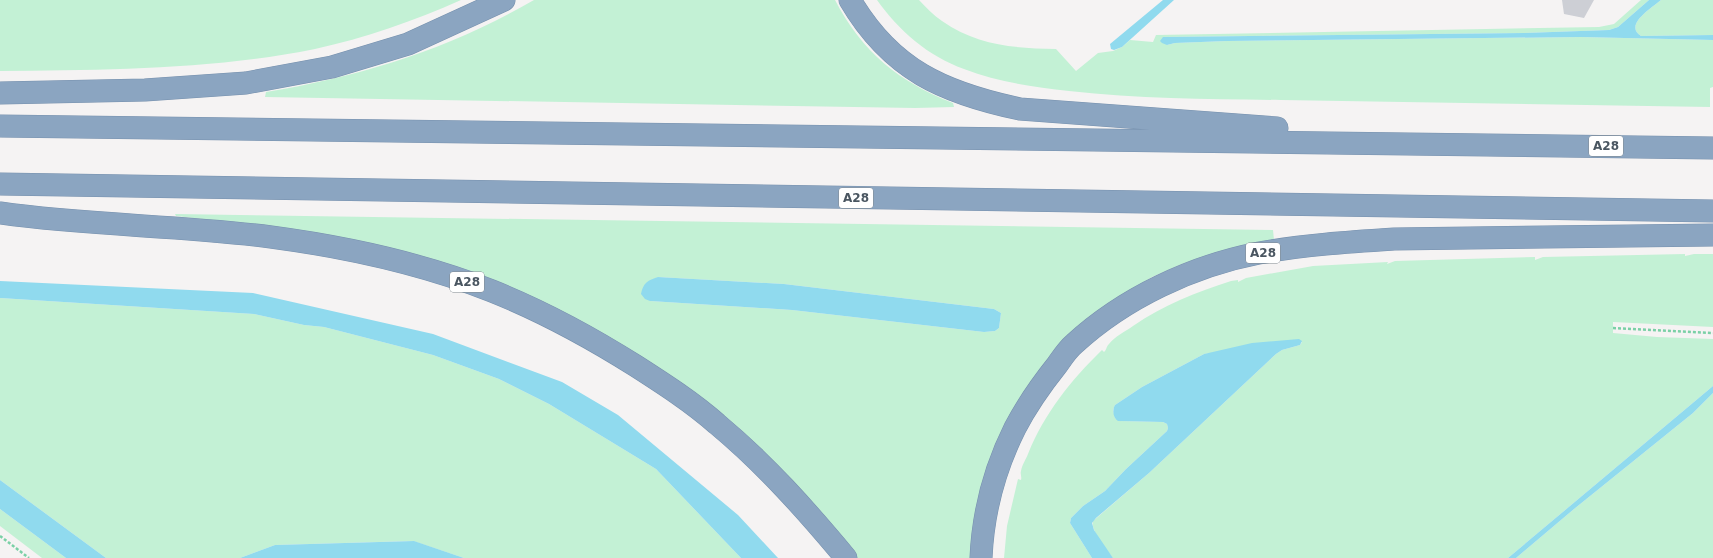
<svg xmlns="http://www.w3.org/2000/svg" width="1713" height="558" font-family="'DejaVu Sans',sans-serif">
	<style>
		.green { fill: #c3f1d5; fill-rule: evenodd }
		.water { fill: #90daee }
		.building { fill: #cdcfd5 }
		.lines { fill: none; stroke-linecap: round; stroke-linejoin: round }
		.motorway-casing { stroke: #7690ad; stroke-width: 23 }
		.path { stroke: #7ad0a6; stroke-width: 2.5; stroke-dasharray: 3 2; stroke-linecap: butt }
		.motorway { stroke: #8ba5c1; stroke-width: 22 }
		.labels { text-anchor: middle; dominant-baseline: central; stroke-width: 3.5; stroke-linejoin: round; paint-order: stroke }
		.shield { fill: #fff; stroke: #808990; stroke-width: 1 }
		.shield-label { font-size: 12px; font-weight: bold; fill: #4a5661 }
	</style>
	<rect width="100%" height="100%" fill="#f5f3f3"/>
	<path class="green" d="M 0,0 L 461,0 C 414,21 365,38 315,49 C 211,70 105,70 0,71 Z
		M 534,0 L 835,0 C 862,52 899,82 953,103 L 954,107 L 915,108 L 265,97 L 266,92 C 363,76 449,49 534,0 Z
		M 877,0 L 919,0 C 926,7 933,15 942,21 C 978,46 1014,48 1056,49 L 1076,71 L 1098,53 L 1113,51 L 1122,47 L 1130,40 L 1153,42 L 1156,35 L 1599,27 L 1614,24 L 1641,0 L 1649,0 L 1618,27 L 1609,30 L 1524,33 L 1163,37 L 1167,45 L 1175,43 L 1227,41 L 1581,37 L 1713,40 L 1713,87 L 1710,88 L 1710,107 C 1567,105 1424,102 1281,100 C 1211,99 1140,99 1069,91 C 1033,87 998,82 964,69 C 928,56 899,31 877,0 Z
		M 1661,0 L 1713,0 L 1713,35 L 1641,36 C 1623,25 1653,7 1661,0 Z
		M 175,214 L 1273,230 L 1274,240 L 1211,255 L 1182,264 L 1152,277 L 1124,294 L 1045,364 L 973,558 L 856,558 L 818,511 L 566,315 L 202,219 L 176,216 ZM 658,277 L 784,284 L 994,309 L 1001,313 L 999,328 L 995,331 L 984,332 L 792,310 L 650,301 Z
		M 1685,254 L 1685,256 L 1694,254 L 1713,254 L 1713,327 L 1613,322 L 1613,333 L 1657,337 L 1713,339 L 1713,386 L 1508,558 L 1113,558 C 1107,550 1090,530 1093,521 L 1149,473 L 1276,354 L 1282,350 L 1300,345 L 1302,342 L 1204,354 L 1142,387 L 1115,405 L 1113,410 L 1115,418 L 1120,421 L 1163,422 L 1167,424 L 1168,428 L 1167,431 L 1126,469 L 1105,491 L 1083,506 L 1071,518 L 1070,523 L 1092,558 L 1004,558 L 1007,526 L 1018,479 L 1021,480 C 1022,477 1020,474 1021,471 C 1022,465 1026,459 1028,454 C 1044,414 1071,380 1102,350 L 1104,352 C 1107,349 1106,347 1109,344 C 1114,337 1126,331 1133,326 C 1163,305 1197,292 1231,281 L 1238,280 L 1238,282 L 1246,278 L 1313,266 L 1388,262 L 1387,264 L 1395,261 L 1535,257 L 1535,260 L 1543,257 Z
		M 0,298 L 254,314 L 304,325 L 324,327 L 433,355 L 499,379 L 549,404 L 656,469 L 741,558 L 464,558 L 413,541 L 275,545 L 240,558 L 106,558 L 0,480 Z
		M 1713,393 L 1713,558 L 1516,558 L 1574,509 L 1693,413 Z
		M 0,509 L 66,558 L 42,558 L 0,526 Z"/>
	<path class="water" d="M 1163,0 L 1174,0 L 1122,47 L 1114,50 L 1111,49 L 1110,44 Z
		M 1649,0 L 1661,0 C 1653,7 1623,25 1641,36 L 1713,35 L 1713,40 L 1581,37 L 1227,41 L 1175,43 L 1167,45 L 1162,43 L 1160,41 L 1163,37 L 1524,33 L 1609,30 L 1618,27 Z
		M 658,277 L 784,284 L 994,309 L 1001,313 L 999,328 L 995,331 L 984,332 L 792,310 L 650,301 L 645,299 L 641,294 C 643,283 648,280 658,277 Z
		M 0,281 L 253,293 L 433,334 L 562,382 L 618,415 L 738,515 L 778,558 L 741,558 L 656,469 L 549,404 L 499,379 L 433,355 L 324,327 L 304,325 L 254,314 L 0,298 Z
		M 1299,339 L 1302,341 L 1300,345 L 1282,350 L 1276,354 L 1149,473 L 1096,518 L 1092,523 L 1094,530 L 1113,558 L 1092,558 L 1070,523 L 1071,518 L 1083,506 L 1105,491 L 1126,469 L 1167,431 L 1168,428 L 1167,424 L 1163,422 L 1118,421 C 1113,418 1112,410 1115,405 L 1142,387 L 1204,354 L 1252,343 Z
		M 1713,386 L 1713,393 L 1693,413 L 1574,509 L 1516,558 L 1508,558 Z
		M 0,480 L 106,558 L 66,558 L 0,509 Z
		M 414,541 L 464,558 L 240,558 L 275,545 Z"/>
	<path class="building" d="M 1562,0 L 1594,0 L 1584,18 L 1564,14 Z"/>
	<g class="lines">
		<g class="motorway-casing">
			<path id="motorway" d="M 850,0 C 891,70 944,93 1020,109 L 1277,128
				M 0,93 L 145,90 L 246,83 L 332,67 L 408,44 L 504,0
				M 0,126 L 1713,148
				M 0,184 L 1713,211
				M 0,213 C 90,226 181,225 271,237 C 346,247 421,263 492,291 C 542,311 590,337 636,366 C 664,384 692,402 717,424 C 765,464 806,510 846,558
				M 981,558 C 983,512 995,468 1015,428 C 1027,405 1041,385 1057,365 C 1062,358 1067,350 1074,344 C 1124,298 1192,266 1259,253 C 1303,245 1348,242 1394,239 L 1713,235"/>
		</g>
		<path class="path" d="M 1613,328 L 1713,333
			M 0,536 L 29,558"/>
		<use href="#motorway" class="motorway"/>
	</g>
	<g class="labels">
		<g class="shield">
			<rect x="1589" y="136" width="34" height="20" rx="3"/>
			<rect x="839" y="188" width="34" height="20" rx="3"/>
			<rect x="1246" y="243" width="34" height="20" rx="3"/>
			<rect x="450" y="272" width="34" height="20" rx="3"/>
		</g>
		<g class="shield-label">
			<text x="1606" y="146">A28</text>
			<text x="856" y="198">A28</text>
			<text x="1263" y="253">A28</text>
			<text x="467" y="282">A28</text>
		</g>
	</g>
</svg>
